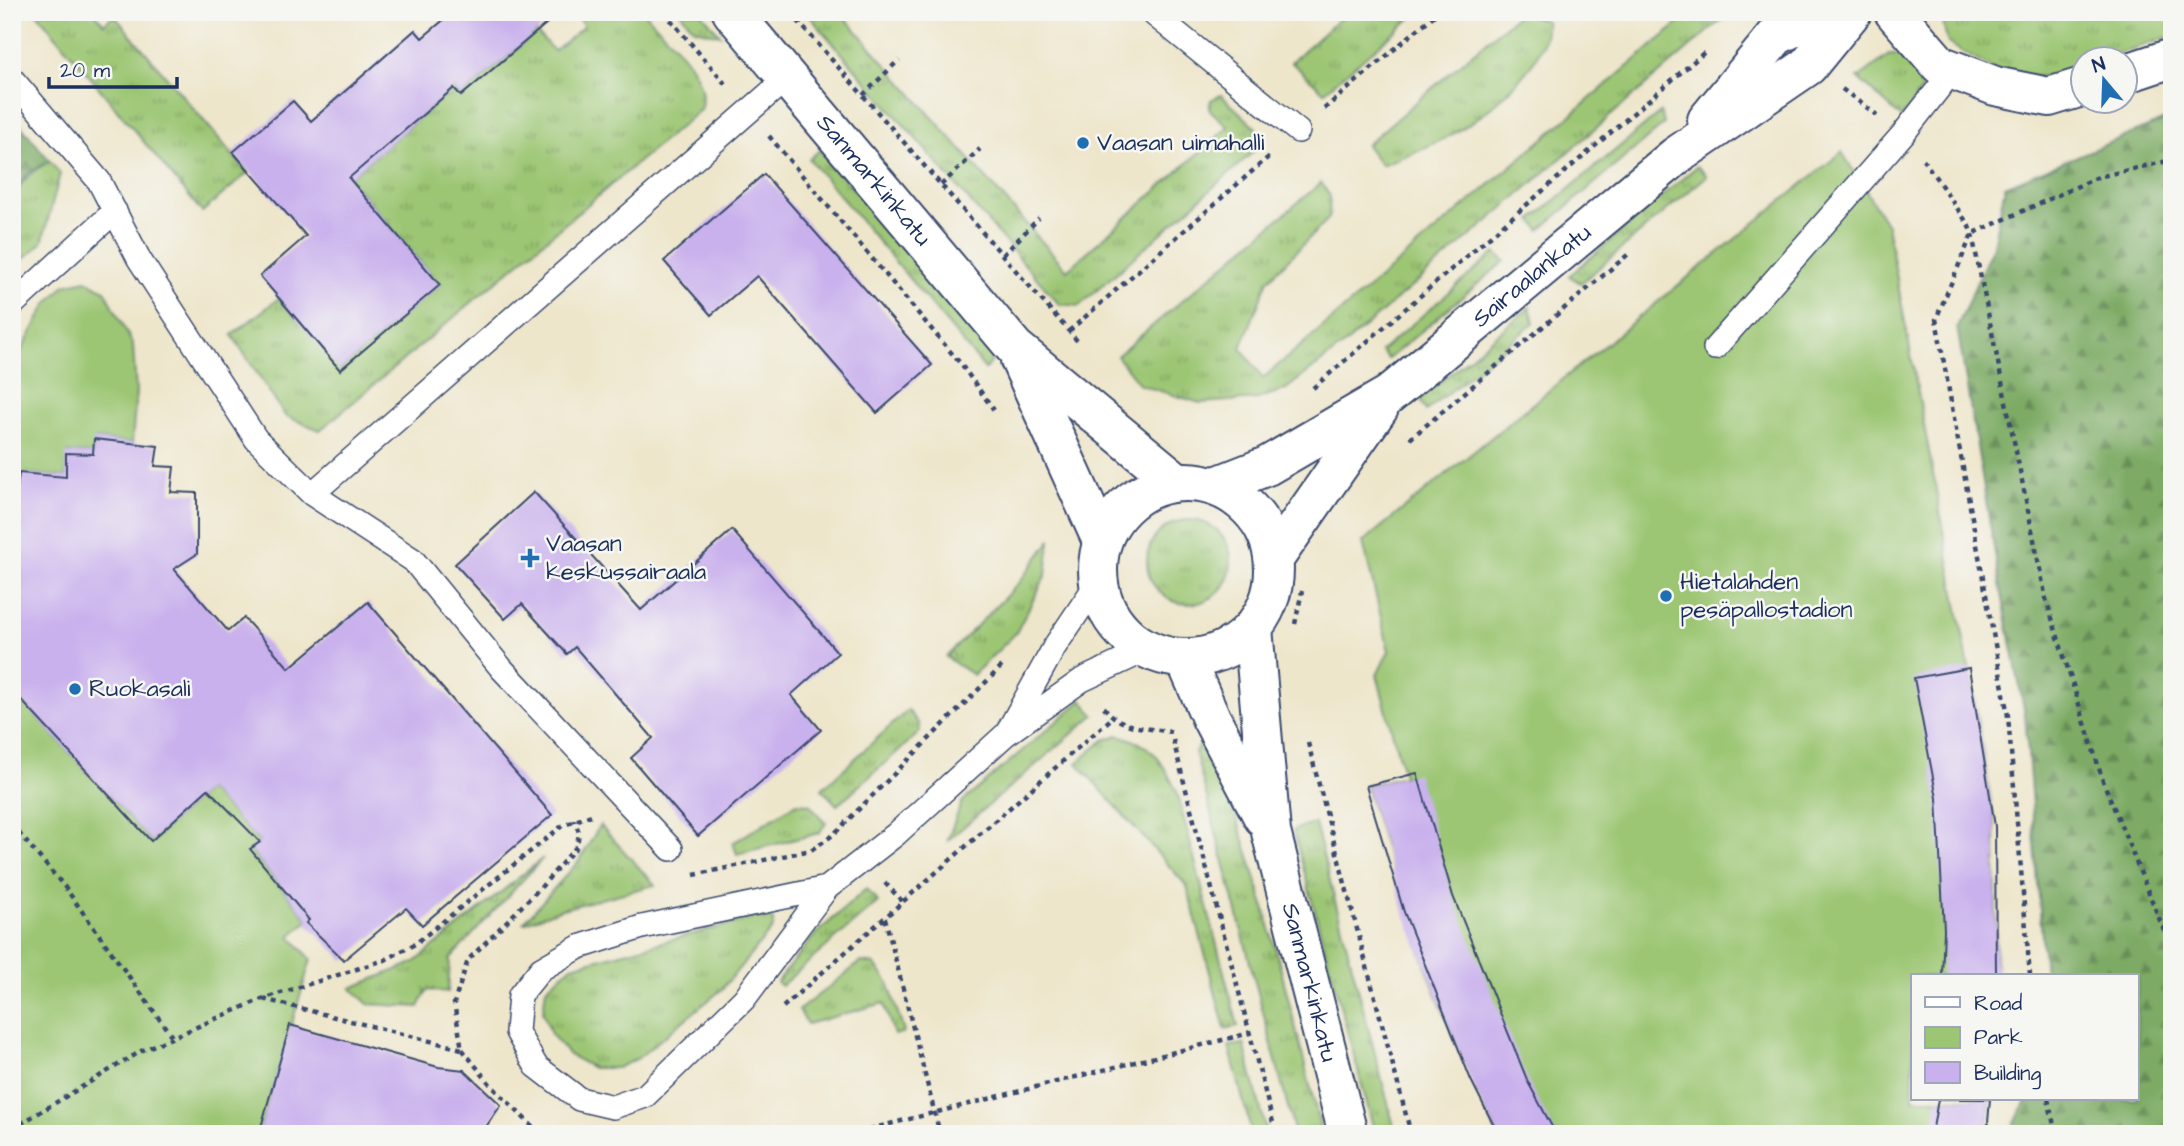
<svg xmlns="http://www.w3.org/2000/svg" width="2184" height="1146" font-family="'Architects Daughter',sans-serif">
	<style>
		.grass { fill: url(#grass-tufts); stroke: #5c7a68; stroke-width: 2 }
		.forest { fill: url(#forest-firs); stroke: #4c6d62; stroke-width: 2 }
		.green { fill: #9cc673; stroke: #5c7a68; stroke-width: 2 }
		.building { fill: #c9b1ed }
		.lines { fill: none; stroke-linecap: round; stroke-linejoin: round }
		.service-casing { stroke: #3b4a6e; stroke-width: 26 }
		.minor-casing { stroke: #3b4a6e; stroke-width: 42 }
		.tertiary-casing { stroke: #3b4a6e; stroke-width: 42 }
		.path { stroke: #3b4a6e; stroke-width: 4.5; stroke-dasharray: 5 5; stroke-linecap: butt }
		.service { stroke: #fff; stroke-width: 23 }
		.minor { stroke: #fff; stroke-width: 38 }
		.tertiary { stroke: #fff; stroke-width: 38 }
		.poi-dot { fill: #1f6fb2; stroke: #f6f6f2; stroke-width: 2.5 }
		.labels { text-anchor: middle; dominant-baseline: central; stroke-width: 5; stroke-linejoin: round; paint-order: stroke }
		.poi-label { font-size: 24px; fill: #1b2f5e; stroke: #f6f6f2; text-anchor: start }
		.street-label { font-size: 24px; fill: #1b2f5e; stroke: #f6f6f2 }
	</style>
	<defs>
		<pattern id="grass-tufts" width="24" height="20" patternUnits="userSpaceOnUse" patternTransform="scale(1.75)"><rect width="24" height="20" fill="#9cc673"/><path d="M3 7l-1-3M5 7V3M7 7l1-3M15 17l-1-3M17 17v-4M19 17l1-3" fill="none" stroke="#7ea162"/></pattern>
		<pattern id="forest-firs" width="22" height="20" patternUnits="userSpaceOnUse" patternTransform="scale(1.75)"><rect width="22" height="20" fill="#7dab65"/><path d="M5 1l3.5 6h-7zM16 11l3.5 6h-7z" fill="#668c56"/></pattern>
	</defs>
	<rect width="100%" height="100%" fill="#f6f6f2"/>
	<filter id="ink" filterUnits="userSpaceOnUse"><feTurbulence type="fractalNoise" baseFrequency=".0143" numOctaves="2"/><feDisplacementMap in="SourceGraphic" scale="14" xChannelSelector="R" yChannelSelector="G"/><feConvolveMatrix kernelMatrix="1 2 1 2 8 2 1 2 1" color-interpolation-filters="sRGB"/></filter>
	<filter id="wash" filterUnits="userSpaceOnUse"><feTurbulence type="fractalNoise" baseFrequency=".00686" numOctaves="4" result="noise"/><feDisplacementMap in="SourceGraphic" scale="28" xChannelSelector="R" yChannelSelector="G"/><feGaussianBlur stdDeviation="1.57" result="paint"/><feColorMatrix in="noise" values="0 0 0 0 0 0 0 0 0 0 0 0 0 0 0 0 0 1.4 0 .05"/><feComposite in="paint" operator="in"/></filter>
	<g filter="url(#wash)">
		<rect width="100%" height="100%" fill="#eee6cb"/>
		<path class="grass" d="M 36,12 L 94,12 L 104,24 L 114,15 L 248,173 L 202,212 Z
			M 573,12 L 644,12 C 666,38 712,74 700,110 L 320,430 L 285,416 L 232,335 L 279,298 L 341,369 L 440,285 L 349,178 L 454,88 L 462,96 L 536,32 L 554,51 L 584,26 Z
			M 680,12 L 701,12 L 720,35 L 694,29 Z
			M 806,12 L 840,12 L 1067,270 L 1228,127 L 1209,109 L 1211,100 L 1221,95 L 1256,128 L 1260,146 L 1079,306 L 1059,304 Z
			M 1347,12 L 1418,12 L 1324,92 L 1291,62 Z
			M 1521,12 L 1546,21 C 1551,62 1487,114 1455,133 C 1432,146 1405,156 1381,165 L 1366,145 Z
			M 1671,12 L 1731,12 L 1345,344 L 1286,389 L 1258,399 L 1200,403 L 1140,385 L 1117,356 L 1321,183 L 1330,196 L 1329,218 L 1268,280 L 1241,348 L 1263,378 L 1680,22 Z
			M 1955,12 L 2172,12 L 2172,36 L 2102,59 L 2082,60 L 2082,66 C 2019,88 2002,76 1948,43 L 1942,20 Z
			M 1889,55 L 1899,55 L 1921,73 L 1921,91 L 1902,118 L 1858,78 Z
			M 1661,112 L 1664,124 L 1540,230 L 1532,220 Z
			M 820,150 L 996,356 L 985,369 L 809,159 Z
			M 50,161 L 60,174 L 42,243 L 12,269 C 12,220 0,187 50,161 Z
			M 1697,166 L 1707,176 L 1581,283 L 1569,276 Z
			M 1495,253 L 1505,261 L 1388,359 L 1381,351 Z
			M 1530,307 L 1534,323 L 1426,411 L 1420,399 Z
			M1147 562a42 42 0 1 1 84 0a42 42 0 1 1-84 0Z
			M 1050,541 L 1046,575 L 1016,633 L 973,675 L 946,657 L 1019,583 Z
			M 1082,700 L 1094,715 L 947,841 L 962,802 Z
			M 908,710 L 919,724 L 920,732 L 837,805 L 822,789 Z
			M 1118,735 C 1154,744 1161,760 1177,792 L 1238,1026 L 1225,1029 L 1187,886 L 1077,763 L 1104,740 Z
			M 1206,736 C 1259,864 1288,1000 1322,1134 L 1295,1134 L 1195,752 Z
			M 797,803 L 809,804 L 826,823 L 819,833 L 737,854 L 733,843 Z
			M 1315,823 L 1315,824 L 1396,1134 L 1375,1134 L 1293,830 Z
			M 600,825 L 655,885 L 562,909 L 523,923 L 580,860 Z
			M 543,858 L 450,959 L 448,992 L 427,990 L 419,1007 L 368,1004 L 351,988 L 414,963 Z
			M 866,889 L 878,902 L 781,986 L 777,982 L 814,936 Z
			M 765,915 L 773,919 L 773,928 L 721,990 L 637,1059 L 617,1068 L 593,1068 L 569,1055 L 551,1034 L 543,1012 L 546,988 L 572,966 Z
			M 861,962 L 874,964 L 888,982 L 904,1032 L 894,1035 L 884,1003 L 807,1024 L 799,1010 Z
			M 1244,1044 L 1267,1134 L 1252,1134 L 1229,1046 Z"/>
		<path class="forest" d="M 12,115 L 50,161 L 28,173 L 12,197 Z
			M 2172,117 L 2172,1134 L 2009,1134 L 2027,1099 L 2137,1099 L 2137,976 L 2045,976 L 2025,714 L 2000,584 L 1957,327 L 1993,246 L 2005,186 Z"/>
		<path class="green" d="M 1842,152 L 1887,225 L 1969,668 L 1995,826 L 1996,976 L 1913,976 L 1913,1099 L 1990,1099 L 1987,1134 L 1498,1134 C 1442,1022 1402,905 1366,786 L 1404,776 L 1377,675 L 1389,651 L 1363,542 Z
			M 86,280 L 105,290 L 133,345 L 136,392 L 132,443 L 95,439 L 93,454 L 67,453 L 66,477 L 19,473 L 15,505 L 12,505 L 12,391 L 20,353 L 47,304 L 65,285 Z
			M 12,684 L 19,697 L 151,841 L 208,789 L 260,842 L 250,850 L 309,920 L 290,936 L 311,959 L 259,1134 L 12,1134 Z"/>
		<g id="blocks">
			<path class="building" d="M 453,12 L 560,12 L 461,96 L 454,88 L 349,178 L 440,285 L 340,370 L 260,276 L 306,236 L 233,152 L 293,101 L 311,121 L 415,30 L 422,38 Z
				M 764,174 L 932,365 L 877,413 L 757,276 L 711,315 L 664,261 Z
				M 94,439 L 158,446 L 155,466 L 174,467 L 171,492 L 197,493 L 197,554 L 174,569 L 228,631 L 244,618 L 289,668 L 368,602 L 552,815 L 422,925 L 406,908 L 344,960 L 306,923 L 309,920 L 250,849 L 260,842 L 208,789 L 151,841 L 12,690 L 12,505 L 15,505 L 19,473 L 66,477 L 66,453 L 93,454 Z
				M 534,492 L 641,610 L 732,530 L 838,653 L 791,695 L 821,730 L 698,836 L 631,758 L 653,738 L 575,647 L 567,654 L 522,604 L 505,619 L 455,564 Z
				M 1969,668 L 1995,826 L 1996,976 L 1942,976 L 1944,930 L 1937,798 L 1914,678 Z
				M 1417,773 L 1453,896 L 1528,1082 L 1556,1134 L 1498,1134 L 1471,1080 L 1404,912 L 1366,786 Z
				M 290,1025 L 438,1067 L 464,1070 L 501,1105 L 481,1134 L 259,1134 Z
				M 1938,1099 L 1990,1099 L 1987,1134 L 1932,1134 Z"/>
		</g>
	</g>
	<g filter="url(#ink)">
		<use href="#blocks" fill-opacity="0" stroke="#3b4a6e" stroke-width="2"/>
		<g class="lines">
			<g class="service-casing">
				<path id="service" d="M 1151,12 L 1298,131
					M 12,79 L 99,181 L 139,259 L 256,439 L 312,494 L 413,560 L 502,669 L 671,849
					M 12,305 L 115,211
					M 1715,348 L 1903,134 L 1953,70
					M 312,494 L 788,77
					M 1009,729 L 1055,646 L 1098,582
					M 827,888 L 642,927 L 579,947 L 541,969 L 520,995 L 517,1032 L 536,1066 L 579,1099 L 613,1107 L 645,1096 L 744,999 L 827,888 L 895,835 L 1005,735 L 1082,680 L 1146,650"/>
			</g>
			<g class="minor-casing">
				<g id="minor">
					<path d="M 1894,12 L 1940,65 L 1995,86 L 2049,97 L 2082,87"/>
					<path d="M 2124,74 L 2172,58"/>
					<path id="s1" d="M 1253,628 L 1271,832 L 1348,1134"/>
					<path d="M 1185,659 L 1211,718 L 1263,817"/>
				</g>
			</g>
			<g class="tertiary-casing">
				<g id="tertiary">
					<path id="s2" d="M 732,12 L 1015,348 L 1177,482"/>
					<path d="M 1707,120 L 1776,36 L 1825,12"/>
					<path d="M 1020,360 L 1102,541"/>
					<circle cx="1186" cy="570" r="88"/>
					<path id="s3" d="M 1216,486 L 1267,466 L 1389,395 L 1676,156 L 1808,66 L 1852,12"/>
					<path d="M 1274,559 L 1379,408"/>
				</g>
			</g>
			<path class="path" d="M 664,12 L 727,86
				M 791,13 L 1080,344
				M 1842,89 L 1877,115
				M 863,95 L 899,60
				M 1324,109 L 1438,12
				M 769,136 L 960,363 L 994,410
				M 1923,159 L 1968,224 L 1972,234 L 2046,599 L 2103,781 L 2172,950
				M 941,185 L 980,149
				M 1003,255 L 1039,218
				M 1069,331 L 1272,154
				M 1313,388 L 1707,50
				M 1410,439 L 1631,252
				M 1295,624 L 1302,591
				M 1104,707 C 1121,730 1146,727 1171,732
				M 1173,740 L 1276,1134
				M 1308,743 L 1411,1134
				M 12,825 L 64,886 L 173,1038
				M 694,875 L 811,850 L 833,835 L 1003,665
				M 885,883 L 903,902
				M 885,918 L 940,1134
				M 2030,976 L 2008,716 L 1936,319 L 1972,234 L 2098,177 L 2172,160
				M 263,999 L 462,1049
				M 783,1007 L 1112,718
				M 2048,1099 L 2056,1134
				M 12,1129 L 143,1050 L 262,999 L 385,960 L 415,944 L 562,826 L 594,814
				M 540,1134 L 490,1084 L 462,1049 L 454,1003 L 468,960 L 542,886 L 577,846 L 579,832 L 574,820
				M 850,1134 L 1250,1033"/>
			<use href="#service" class="service"/>
			<use href="#minor" class="minor"/>
			<use href="#tertiary" class="tertiary"/>
		</g>
	</g>
	<g class="poi-dot">
		<circle cx="1083" cy="143" r="7"/>
		<path d="M526.5 547.5h7v7h7v7h-7v7h-7v-7h-7v-7h7z"/>
		<circle cx="1666" cy="596" r="7"/>
		<circle cx="75" cy="689" r="7"/>
	</g>
	<g class="labels">
		<g class="poi-label">
			<text x="1097" y="143">Vaasan uimahalli</text>
			<text x="546" y="544">Vaasan<tspan x="546" dy="28">keskussairaala</tspan></text>
			<text x="1680" y="582">Hietalahden<tspan x="1680" dy="28">pesäpallostadion</tspan></text>
			<text x="89" y="689">Ruokasali</text>
		</g>
		<g class="street-label">
			<text stroke="none"><textPath href="#s2" startOffset="220">Sanmarkinkatu</textPath></text>
			<text stroke="none"><textPath href="#s3" startOffset="382">Sairaalankatu</textPath></text>
			<text stroke="none"><textPath href="#s1" startOffset="360">Sanmarkinkatu</textPath></text>
		</g>
	</g>
	<rect width="2184" height="1146" fill="none" stroke="#f6f6f2" stroke-width="42"/>
	<rect x="1911" y="974" width="228" height="126" fill="#f6f6f2" stroke="#9ea6b7" stroke-width="2"/>
	<rect x="1925" y="997" width="35" height="10" fill="#ffffff" stroke="#9ea6b7" stroke-width="2"/>
	<text x="1974" y="1010" font-size="21" fill="#1b2f5e">Road</text>
	<rect x="1925" y="1027" width="35" height="21" fill="#9cc673" stroke="#9ea6b7" stroke-width="2"/>
	<text x="1974" y="1044" font-size="21" fill="#1b2f5e">Park</text>
	<rect x="1925" y="1062" width="35" height="21" fill="#c9b1ed" stroke="#9ea6b7" stroke-width="2"/>
	<text x="1974" y="1080" font-size="21" fill="#1b2f5e">Building</text>
	<g transform="translate(2104 80) rotate(341)"><circle r="33" fill="#f6f6f2" stroke="#9ea6b7" stroke-width="2"/>
	<path d="M0-5L12 26L0 18L-12 26Z" fill="#1f6fb2"/>
	<text y="-10" font-size="19" font-weight="bold" text-anchor="middle" fill="#1b2f5e">N</text>
	</g>
	<path d="M49 77v10h128v-10" fill="none" stroke="#1b2f5e" stroke-width="3.5"/>
	<text x="60" y="77" font-size="21" fill="#1b2f5e" stroke="#f6f6f2" stroke-width="5" paint-order="stroke">20 m</text>
</svg>
